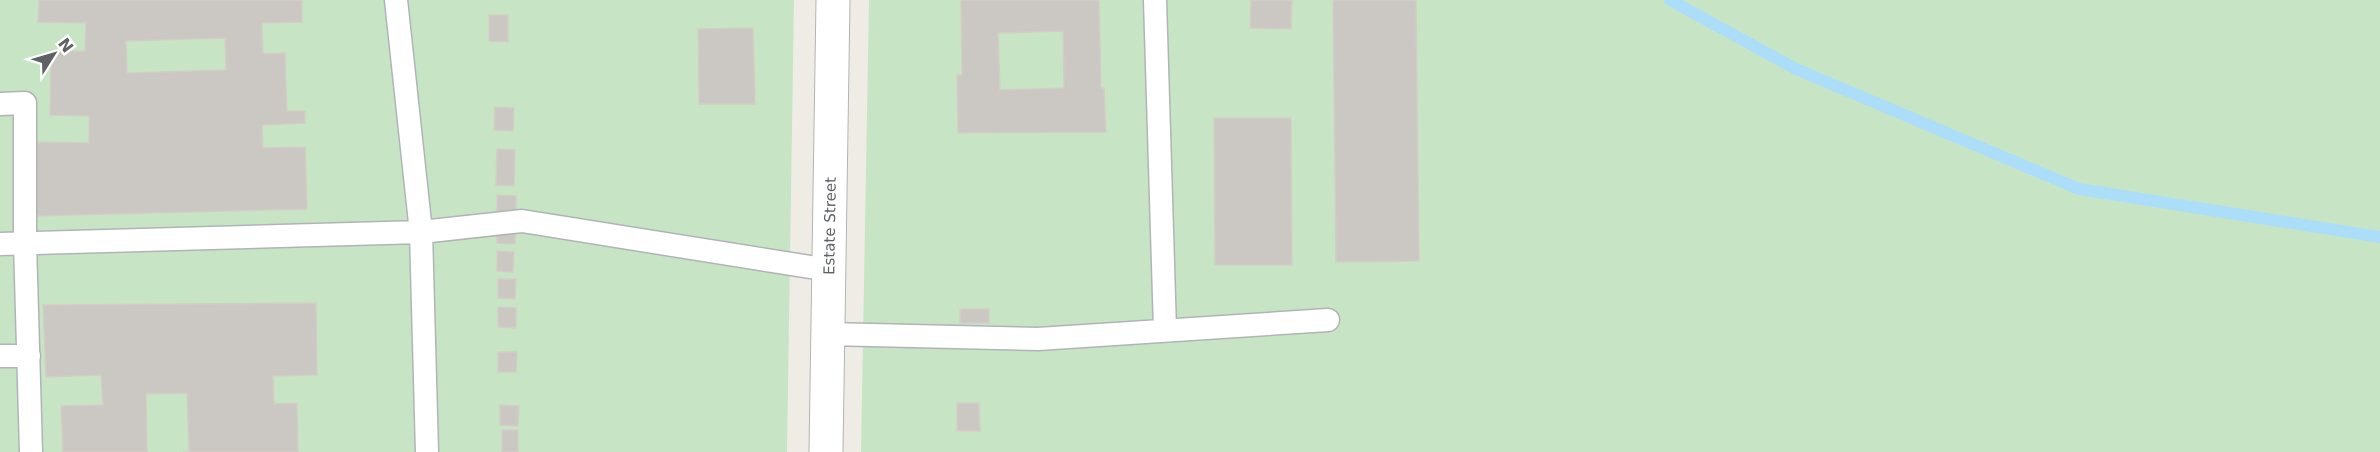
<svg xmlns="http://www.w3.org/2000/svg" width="2380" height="452" font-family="'DejaVu Sans',sans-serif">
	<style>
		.green { fill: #c7e5c5 }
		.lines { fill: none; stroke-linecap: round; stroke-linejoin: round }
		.stream { stroke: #acdef9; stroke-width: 12 }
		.building { fill: #cbc7c3; stroke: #d3cec5; stroke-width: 1.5; fill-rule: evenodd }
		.lane-casing { stroke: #b1b4b7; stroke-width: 25 }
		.street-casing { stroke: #b1b4b7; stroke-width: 35 }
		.lane { stroke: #fff; stroke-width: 22 }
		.street { stroke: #fff; stroke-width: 33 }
		.labels { text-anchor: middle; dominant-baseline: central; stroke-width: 4.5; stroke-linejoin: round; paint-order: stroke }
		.street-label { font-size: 15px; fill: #5e6265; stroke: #fff }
	</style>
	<rect width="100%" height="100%" fill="#efece6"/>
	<path class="green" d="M 0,0 L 794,0 L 787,452 L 0,452 Z
		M 869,0 L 2380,0 L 2380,452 L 861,452 Z"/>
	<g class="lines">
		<path class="stream" d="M 1670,0 L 1796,69 L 2079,189 L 2380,237"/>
	</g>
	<path class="building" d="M 39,0 L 302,0 L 302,22 L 262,23 L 263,54 L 285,53 L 287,111 L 305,111 L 305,123 L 262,125 L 263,148 L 305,147 L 307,209 L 36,216 L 37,142 L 89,143 L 89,116 L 50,115 L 51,51 L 85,51 L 86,23 L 38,22 ZM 225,38 L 226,70 L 127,73 L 126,41 Z
		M 961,0 L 1099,0 L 1101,88 L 1104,88 L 1106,132 L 958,133 L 957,75 L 962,75 ZM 1063,31 L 1064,88 L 1000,90 L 998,33 Z
		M 1251,0 L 1292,0 L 1291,29 L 1250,28 Z
		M 1333,0 L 1416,0 L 1419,261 L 1336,262 Z
		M 489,15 L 508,15 L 508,42 L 489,41 Z
		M 753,28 L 755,104 L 699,104 L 698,29 Z
		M 495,107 L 514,108 L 513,131 L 494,130 Z
		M 1214,118 L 1291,118 L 1292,265 L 1215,265 Z
		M 497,149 L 515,150 L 514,186 L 496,185 Z
		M 497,195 L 516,196 L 516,215 L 497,214 Z
		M 497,224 L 516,225 L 515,244 L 497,243 Z
		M 497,251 L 514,252 L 513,272 L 497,271 Z
		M 498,279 L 516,279 L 515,299 L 498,298 Z
		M 316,303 L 317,375 L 273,376 L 274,404 L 297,403 L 298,452 L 183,452 L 189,452 L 187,393 L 146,394 L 147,452 L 63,452 L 61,406 L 103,405 L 101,375 L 46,377 L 43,305 Z
		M 498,307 L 516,308 L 516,328 L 498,327 Z
		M 960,309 L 989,309 L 989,323 L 960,323 Z
		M 498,352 L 517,352 L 516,372 L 498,372 Z
		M 957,403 L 979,403 L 980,431 L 957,431 Z
		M 500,405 L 519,406 L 518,426 L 500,425 Z
		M 502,430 L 518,430 L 518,452 L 502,452 Z"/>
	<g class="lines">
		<g class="lane-casing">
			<path id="lane" d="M 396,0 L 421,232 L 427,452
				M 1155,0 L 1165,330
				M 0,104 L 25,103 L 25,242 L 31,452
				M 0,244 L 421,232 L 522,221 L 829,270
				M 828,334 L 1038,339 L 1328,320
				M 0,356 L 29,356"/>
		</g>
		<g class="street-casing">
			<path id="street" d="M 826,452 L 833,0"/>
		</g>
		<use href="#lane" class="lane"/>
		<use href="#street" class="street"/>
	</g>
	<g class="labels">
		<g class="street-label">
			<text transform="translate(830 226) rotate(-89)">Estate Street</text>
		</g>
	</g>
	<g transform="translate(54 54) rotate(53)" stroke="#ffffff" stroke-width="4.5" paint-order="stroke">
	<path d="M0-4.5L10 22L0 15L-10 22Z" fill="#5e6265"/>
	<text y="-9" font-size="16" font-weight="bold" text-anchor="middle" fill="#5e6265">N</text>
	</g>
</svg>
